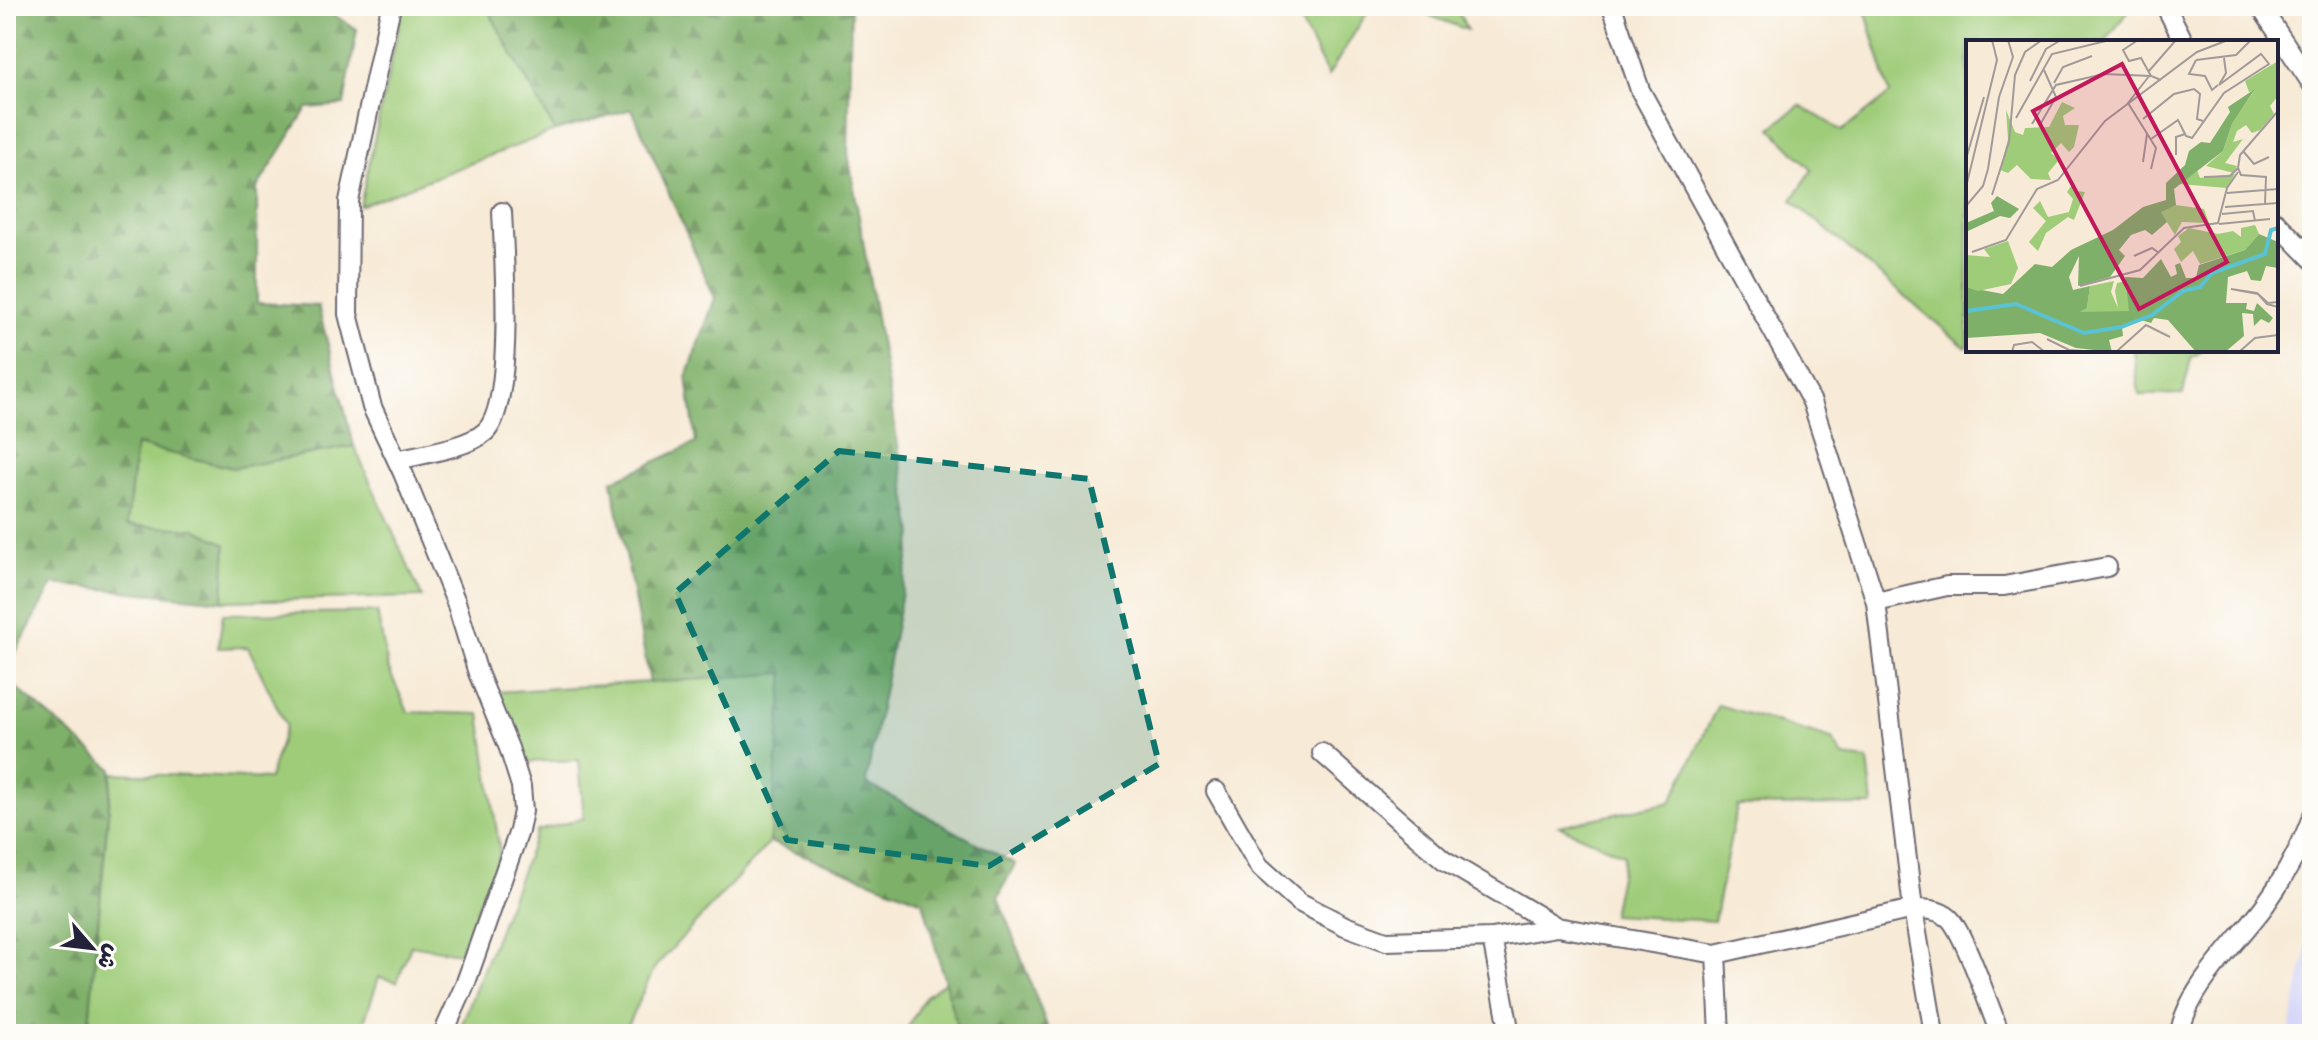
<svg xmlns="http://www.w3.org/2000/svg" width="2318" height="1040" font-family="Mali,'Playpen Sans Arabic',sans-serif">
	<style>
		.built { fill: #d6d7f8 }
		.grass { fill: #9fcc79; stroke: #60775a; stroke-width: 2 }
		.forest { fill: url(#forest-firs); stroke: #506952; stroke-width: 2 }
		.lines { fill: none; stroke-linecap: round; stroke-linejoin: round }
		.minor-casing { stroke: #6d6871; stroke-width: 22 }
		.minor { stroke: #fff; stroke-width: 18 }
		.marked { fill: #0f766e; fill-opacity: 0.2; stroke: #0f766e; stroke-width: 6; stroke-dasharray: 16 10; stroke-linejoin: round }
		.inset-river { fill: none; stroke: #59c3d4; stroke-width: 4 }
		.inset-road { fill: none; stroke: #a29a98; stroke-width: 2 }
		.view { fill: #c2185b; fill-opacity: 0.15; stroke: #c2185b; stroke-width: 4 }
		.inset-edge { fill: none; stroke: #22223b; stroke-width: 4 }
	</style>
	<defs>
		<pattern id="forest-firs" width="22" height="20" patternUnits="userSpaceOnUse" patternTransform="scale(2)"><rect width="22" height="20" fill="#7fb069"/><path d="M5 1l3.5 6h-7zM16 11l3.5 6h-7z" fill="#688f58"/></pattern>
	</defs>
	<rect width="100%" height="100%" fill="#fdfcf7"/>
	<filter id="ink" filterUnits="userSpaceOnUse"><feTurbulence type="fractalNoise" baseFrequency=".0125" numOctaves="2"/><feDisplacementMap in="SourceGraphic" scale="16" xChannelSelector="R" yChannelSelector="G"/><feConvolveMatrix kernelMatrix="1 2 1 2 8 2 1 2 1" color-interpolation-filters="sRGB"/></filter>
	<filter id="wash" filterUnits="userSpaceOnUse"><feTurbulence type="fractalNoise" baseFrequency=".006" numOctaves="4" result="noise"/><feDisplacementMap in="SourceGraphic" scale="32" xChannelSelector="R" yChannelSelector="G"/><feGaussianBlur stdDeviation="1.8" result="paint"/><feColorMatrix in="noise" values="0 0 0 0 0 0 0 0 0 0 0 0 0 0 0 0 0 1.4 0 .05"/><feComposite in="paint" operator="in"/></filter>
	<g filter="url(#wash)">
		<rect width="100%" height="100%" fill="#f7ead6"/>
		<path class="built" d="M 2312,923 L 2312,1034 L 2289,1034 Z"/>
		<path class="grass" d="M 403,6 L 486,6 L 555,131 L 360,206 Z
			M 1293,6 L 1371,6 L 1328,76 Z
			M 1405,6 L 1456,6 L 1467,30 Z
			M 1864,6 L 2132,6 L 2105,42 L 1968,42 L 1968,346 L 1965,347 L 1792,200 L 1812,170 L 1771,128 L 1800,105 L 1842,131 L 1890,94 Z
			M 2134,350 L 2203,350 L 2191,358 L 2183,394 L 2139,395 Z
			M 136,445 L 233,468 L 354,446 L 422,597 L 223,601 L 225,544 L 127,526 Z
			M 377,612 L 388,668 L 408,712 L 480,714 L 500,853 L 459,953 L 411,945 L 397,982 L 379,977 L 360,1034 L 88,1034 L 112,773 L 269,779 L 286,725 L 248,647 L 218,648 L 223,614 Z
			M 784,673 L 770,842 L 655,967 L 623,1034 L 458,1034 L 537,831 L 584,818 L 579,760 L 524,762 L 498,692 Z
			M 1718,705 L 1832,739 L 1843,757 L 1868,760 L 1873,805 L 1737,806 L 1714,921 L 1612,915 L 1624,855 L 1559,826 L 1671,802 Z
			M 945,982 L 959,1034 L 904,1034 L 925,997 Z"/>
		<path class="forest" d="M 6,6 L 318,6 L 357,29 L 344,105 L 307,108 L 257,188 L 257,303 L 318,306 L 354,446 L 233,468 L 136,445 L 127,525 L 195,529 L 226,544 L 223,601 L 53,584 L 6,670 Z
			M 486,6 L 851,6 L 848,153 L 913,534 L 866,783 L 1015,864 L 998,897 L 1050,1034 L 959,1034 L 923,901 L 770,842 L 784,673 L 650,683 L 612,481 L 696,443 L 687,377 L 715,298 L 632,109 L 555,131 Z
			M 6,679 L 112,769 L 88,1034 L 6,1034 Z"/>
	</g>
	<g filter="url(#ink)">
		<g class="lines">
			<g class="minor-casing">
				<path id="minor" d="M 391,6 L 349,201 L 348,314 L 372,407 L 403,473 L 456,602 L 478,673 L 509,748 L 521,786 L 523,811 L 519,831 L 465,985 L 443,1034
					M 1612,6 L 1640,90 L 1812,402 L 1876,602 L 1913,909 L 1934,1034
					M 2260,6 L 2312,84
					M 2167,9 L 2184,42
					M 2276,222 L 2312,259
					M 397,460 C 421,454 467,448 485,432 C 515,405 504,255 502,212
					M 1876,602 L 1947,586 L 2004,586 L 2107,567
					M 1322,753 L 1444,860 L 1557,927
					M 1216,791 L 1259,866 L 1299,902 L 1345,926 L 1386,941 L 1492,938 L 1557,927 L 1716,954 L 1913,909 C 1926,909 1938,909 1949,918 C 1964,932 1991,1011 2000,1034
					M 1492,938 L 1510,1034
					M 1716,954 L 1720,1034
					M 2180,1034 C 2185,990 2240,940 2265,905 C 2285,877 2300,849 2312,817"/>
			</g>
			<use href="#minor" class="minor"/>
		</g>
	</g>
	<path class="marked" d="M 839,451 L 1089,479 L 1159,764 L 989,866 L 787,840 L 675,593 Z"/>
	<g transform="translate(1966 40)">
		<rect width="312" height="312" fill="#f7ead6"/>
		<path d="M 312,21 L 312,56 L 304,66 L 308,74 L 294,90 L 286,93 L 280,85 L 271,91 L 267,102 L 277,99 L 259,123 L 271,126 L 268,133 L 240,126 L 257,111 L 266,84 L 288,51 L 283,52 L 279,41 ZM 96,62 L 109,68 L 97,76 L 99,85 L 113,85 L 108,107 L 103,112 L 95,103 L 85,113 L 93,120 L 82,133 L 85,140 L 65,139 L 51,125 L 42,133 L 34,130 L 42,99 L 40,70 L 49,92 L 57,95 L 59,88 L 83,87 ZM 231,130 L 234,138 L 269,134 L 261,148 L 214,144 ZM 108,142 L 110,151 L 119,152 L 108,180 L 102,177 L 80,193 L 72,211 L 63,202 L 80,181 L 67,168 L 74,161 L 82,177 L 103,172 L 107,159 L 101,152 ZM 210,165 L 238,169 L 243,183 L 216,182 L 209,195 L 194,171 ZM 289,185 L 293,194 L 279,210 L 234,224 L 227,211 L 215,222 L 208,209 L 215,202 L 212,196 L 223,188 L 252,194 L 267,191 L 275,197 L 275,188 ZM 148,241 L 145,252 L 152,268 L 149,251 L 151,243 L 159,241 L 164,271 L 125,276 L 113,272 L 121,268 L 124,246 Z" fill="#9fcc79"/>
		<path d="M 289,49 L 266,84 L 257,111 L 208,149 L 210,165 L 195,172 L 201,182 L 186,195 L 179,190 L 165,195 L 153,210 L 159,216 L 144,237 L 112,246 L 113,216 L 103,237 L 107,250 L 124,246 L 121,268 L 114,272 L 163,271 L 159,237 L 177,238 L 195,219 L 205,237 L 211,234 L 209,225 L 214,223 L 220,238 L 230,238 L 233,225 L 279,210 L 293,194 L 312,202 L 312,228 L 300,226 L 295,241 L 285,240 L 281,231 L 262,237 L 260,263 L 281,263 L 280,269 L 288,271 L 291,263 L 307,278 L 303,283 L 295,279 L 288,286 L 287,274 L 276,273 L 278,296 L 259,312 L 230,312 L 202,280 L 188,278 L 185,283 L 175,280 L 156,287 L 157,296 L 143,300 L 146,312 L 110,308 L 74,293 L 0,298 L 0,247 L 37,254 L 69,224 L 86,227 L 105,210 L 147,190 L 177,167 L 200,160 L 200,143 L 219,125 L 223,111 L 235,102 L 244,103 L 264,72 L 262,67 ZM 31,156 L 53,169 L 44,178 L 34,176 L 0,192 L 0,183 L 28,171 L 25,163 Z" fill="#7fb069"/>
		<path d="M 42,201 L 52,228 L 45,244 L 12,251 L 0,247 L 0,215 L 24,217 L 18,209 Z" fill="#9fcc79"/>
		<path class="inset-river" d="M 0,271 L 50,264 L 118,293 L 155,287 L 186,275 L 217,251 L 234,247 L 246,233 L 299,214 L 305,190 L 312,188"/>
		<path class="inset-road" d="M 172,0 L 157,10 L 163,21 L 175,18 L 185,36 L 195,40M 230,20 L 270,15 L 285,0M 230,20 L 223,34 L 239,36 L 246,50 L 252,45M 183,31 L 210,0M 184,35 L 162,63 L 190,108 L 185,129M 64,41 L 80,9 L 95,0M 88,43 L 97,27 L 126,16M 50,78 L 86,14 L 144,0M 177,79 L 208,54 L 228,49 L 234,54 L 231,79 L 237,81M 75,83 L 90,57 L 78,30M 66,84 L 90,45 L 138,34 L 185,36M 185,99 L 212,80 L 220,96 L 226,98 L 258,53 L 303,24 L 295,14 L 253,45 L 260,33 L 258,18M 277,111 L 288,124 L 303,117M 210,115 L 210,97 L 219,94M 0,119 L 18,57M 177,122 L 181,94M 238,137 L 264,136 L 272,128M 0,147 L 31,20 L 26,0M 261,153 L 312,149M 26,155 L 43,102 L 49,35 L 59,12 L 76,0M 299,164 L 300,137 L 275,135 L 272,128 L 274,115 L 312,71M 0,166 L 17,146 L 22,129 L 33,57 L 47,17 L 42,0M 259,167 L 312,163M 256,174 L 287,171 L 289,181M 253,184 L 304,179M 6,212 L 40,200 L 71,149 L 92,140 L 139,81 L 231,12 L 262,0M 168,216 L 186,208 L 193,213M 114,246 L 174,230 L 218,188 L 252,183 L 261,148 L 272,132M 312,262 L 302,263 L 291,253 L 265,249 L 292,254 L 301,264 L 312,267M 81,299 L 103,310 L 129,312M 46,312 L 48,305 L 66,302 L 79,312M 150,312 L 180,285 L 204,297M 273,312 L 289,298 L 312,295"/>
		<path class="view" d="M 156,24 L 261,222 L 173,269 L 67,71 Z"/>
		<rect width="312" height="312" class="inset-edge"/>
	</g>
	<rect width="2318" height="1040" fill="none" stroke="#fdfcf7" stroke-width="32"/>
	<g transform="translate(92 948) rotate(118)" stroke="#fdfcf7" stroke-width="6" paint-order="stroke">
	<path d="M0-6L14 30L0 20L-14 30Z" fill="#22223b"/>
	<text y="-12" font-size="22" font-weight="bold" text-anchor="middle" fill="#22223b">ش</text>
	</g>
</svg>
